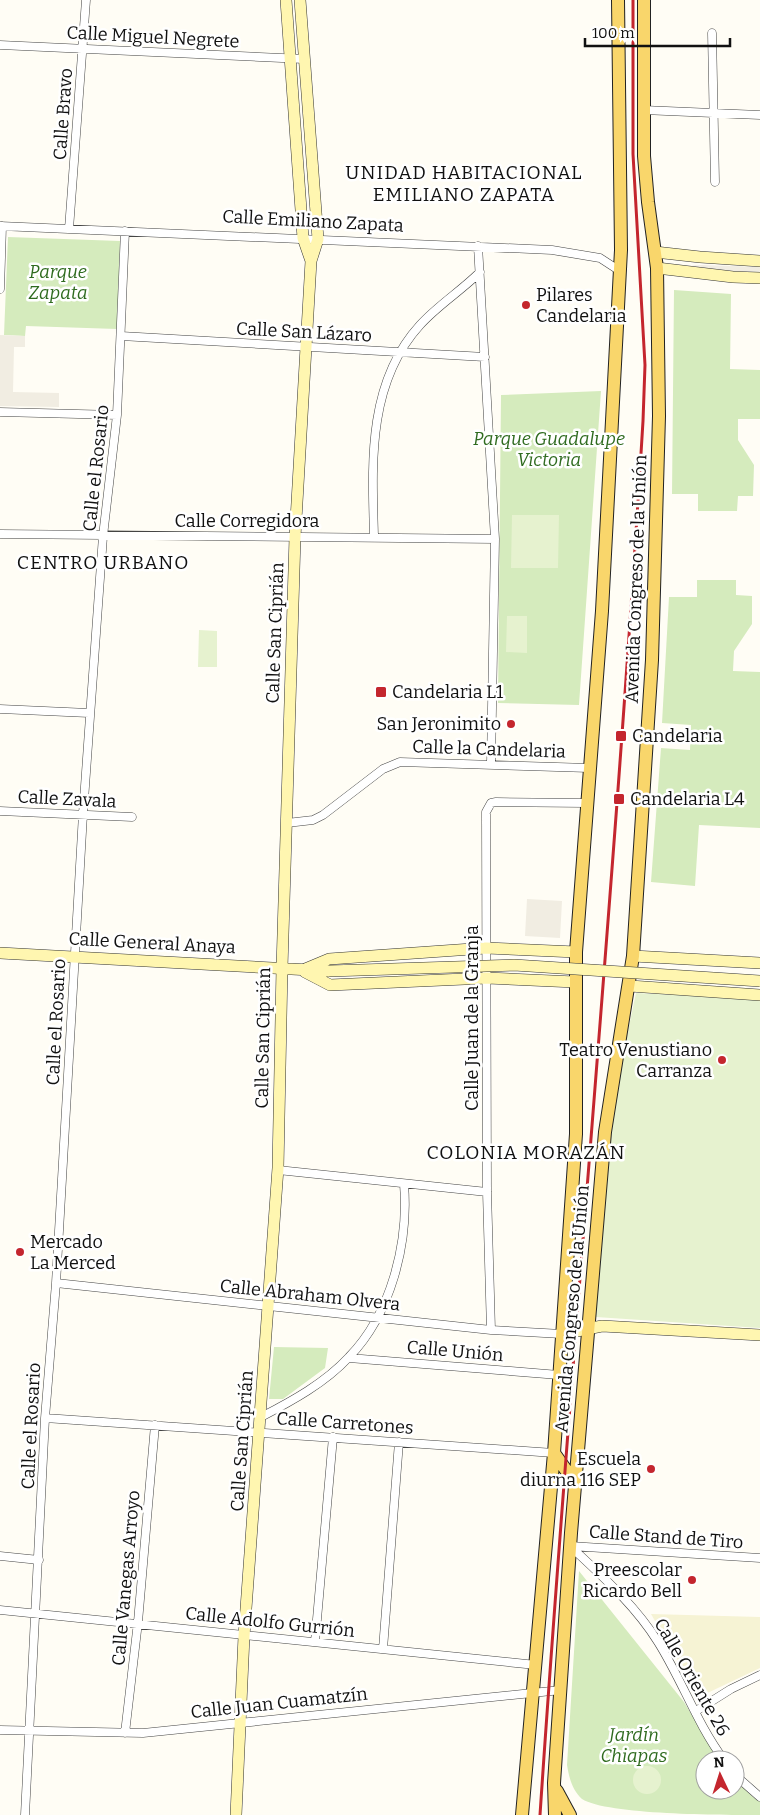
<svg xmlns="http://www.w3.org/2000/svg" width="760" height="1815" font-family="Bitter,serif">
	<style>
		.farmland { fill: #f6f3d4 }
		.green { fill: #d5ebbd }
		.pitch { fill: #e6f2cf }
		.plaza { fill: #f1ede2 }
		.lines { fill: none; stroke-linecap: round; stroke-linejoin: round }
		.street-casing { stroke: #444; stroke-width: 9 }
		.secondary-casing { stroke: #333; stroke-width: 12 }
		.primary-casing { stroke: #222; stroke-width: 14 }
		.street { stroke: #fff; stroke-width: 8 }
		.secondary { stroke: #fff6b0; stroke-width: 11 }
		.primary { stroke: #f9d66b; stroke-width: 12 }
		.rail { stroke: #c4262e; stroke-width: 3 }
		.secondary-bridge-casing { stroke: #333; stroke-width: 12; stroke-linecap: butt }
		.secondary-bridge { stroke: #fff6b0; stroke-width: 11 }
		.poi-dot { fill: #c4262e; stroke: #fff; stroke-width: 2 }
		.labels { text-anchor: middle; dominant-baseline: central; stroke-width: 5; stroke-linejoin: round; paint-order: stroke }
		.street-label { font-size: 18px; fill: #111; stroke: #fff }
		.park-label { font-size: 18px; font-style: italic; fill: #2f6b1f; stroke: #fff }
		.poi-label { font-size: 18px; fill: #111; stroke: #fff; text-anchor: start }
		.neighbourhood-label { font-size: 19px; letter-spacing: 1px; fill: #111; stroke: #fff }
	</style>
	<rect width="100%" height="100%" fill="#fffdf5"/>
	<path class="farmland" d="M 651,1614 L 760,1617 L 760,1668 L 699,1697 Z"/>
	<path class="green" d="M 8,237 L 120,241 L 117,329 L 26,326 L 25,336 L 4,335 Z
		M 674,290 L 731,294 L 730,369 L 760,370 L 760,419 L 738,419 L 738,440 L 754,465 L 753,496 L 738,496 L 737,511 L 698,511 L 698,494 L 672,494 Z
		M 601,391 L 579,705 L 498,703 L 501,395 Z
		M 697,580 L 736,580 L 736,595 L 752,596 L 752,624 L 734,651 L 733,671 L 760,672 L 760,828 L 699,825 L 695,886 L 651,882 L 661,748 L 690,750 L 691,725 L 662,723 L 669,597 L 697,597 Z
		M 274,1347 L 328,1348 L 325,1368 L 283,1399 L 269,1399 Z
		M 579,1571 L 684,1702 L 719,1760 L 705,1760 L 705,1790 L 735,1790 L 735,1779 L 753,1797 L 760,1801 L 760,1815 C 724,1815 607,1815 582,1799 C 572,1790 569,1777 567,1765 Z"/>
	<path class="pitch" d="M 512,515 L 559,515 L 558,568 L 511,568 Z
		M 507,616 L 527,616 L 527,653 L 506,652 Z
		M 199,630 L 217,631 L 217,667 L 198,667 Z
		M 636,993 L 760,999 L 760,1328 L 596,1317 L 606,1135 Z
		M633 1780a14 14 0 1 1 28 0a14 14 0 1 1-28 0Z"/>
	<path class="plaza" d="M 702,265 L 760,267 L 760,272 L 703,270 L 688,266 Z
		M 0,335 L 25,336 L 25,347 L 14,347 L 13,392 L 59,393 L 59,407 L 0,406 Z
		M 527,899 L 562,901 L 560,938 L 525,936 Z"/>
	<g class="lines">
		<g class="street-casing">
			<path id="street" d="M 712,33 L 715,182
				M 0,45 L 304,59
				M 643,110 L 760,115
				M 0,226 L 552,250 L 600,258 L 620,271
				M 69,229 L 86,0
				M 478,246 L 495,539 L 491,764
				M 0,289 L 2,226
				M 121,336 L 485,357
				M 0,412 L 117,415
				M 0,534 L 495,539
				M 374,536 C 372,464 367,383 420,325 C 438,305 461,291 480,272
				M 0,709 L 89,713
				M 0,811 L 132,817
				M 287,823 L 313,820 L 323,815 L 383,769 L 400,762 L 589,768
				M 278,1170 L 487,1192
				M 56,1283 L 491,1330 L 562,1334
				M 491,1330 L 487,1192 L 486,812 L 491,803 L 496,802 L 586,803
				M 349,1358 L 559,1375
				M 261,1417 C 292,1401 325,1383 349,1357 C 391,1314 409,1243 404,1184
				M 45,1418 L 554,1453
				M 570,1546 C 602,1576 635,1605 658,1642 C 682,1680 697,1724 724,1760
				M 570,1546 L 760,1558
				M 0,1556 L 39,1560
				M 0,1610 L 536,1665
				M 315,1642 L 333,1437
				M 383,1649 L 399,1442
				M 696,1711 L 731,1689 L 760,1675
				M 0,1730 L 143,1733 L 561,1690
				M 125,1733 L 138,1622 L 155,1425
				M 735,1775 L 760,1797
				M 25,1815 L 45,1418 L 56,1283 L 83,814 L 103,536 L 117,415 L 125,231"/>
		</g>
		<g class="secondary-casing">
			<path id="secondary" d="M 286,0 L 303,238 L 311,261
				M 655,252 L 700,257 L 760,261
				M 657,268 L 733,277 L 760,278
				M 0,953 L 329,971
				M 633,956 L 760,963
				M 305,969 L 329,959 L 486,948 L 576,952
				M 305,972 L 330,985 L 487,978 L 575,982
				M 630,986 L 760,995
				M 562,1334 L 602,1326 L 760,1335
				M 236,1815 L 244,1636 L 278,1168 L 282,968 L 295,537 L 311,261 L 318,239 L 300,0"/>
		</g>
		<g class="primary-casing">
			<path id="primary" d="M 554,1453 L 575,1483
				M 557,1791 L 570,1815
				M 522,1815 L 554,1453 L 576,1134 L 576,952 L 602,611 L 621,250 L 618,0
				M 555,1815 L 554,1783 L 571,1533 L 605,1132 L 633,956 L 652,660 L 659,416 L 657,268 L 648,202 L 644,156 L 644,0"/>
		</g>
		<use href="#street" class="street"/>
		<use href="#secondary" class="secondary"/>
		<use href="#primary" class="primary"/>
		<path class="rail" d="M 540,1815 C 571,1350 615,886 643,421 L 645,365 L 633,154 L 633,0"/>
		<g class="secondary-bridge-casing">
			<path id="secondary-bridge" d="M 329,971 L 514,965 L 760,981"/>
		</g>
		<use href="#secondary-bridge" class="secondary-bridge"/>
	</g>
	<g class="poi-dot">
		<circle cx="526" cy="305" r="5"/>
		<rect x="375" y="686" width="12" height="12" rx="2.5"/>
		<circle cx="511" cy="724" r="5"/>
		<rect x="615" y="730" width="12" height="12" rx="2.5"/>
		<rect x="613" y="793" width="12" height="12" rx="2.5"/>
		<circle cx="722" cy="1060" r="5"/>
		<circle cx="20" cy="1252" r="5"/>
		<circle cx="651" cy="1469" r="5"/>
		<circle cx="692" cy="1580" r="5"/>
	</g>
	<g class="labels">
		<g class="street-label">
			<text transform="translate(153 37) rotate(3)">Calle Miguel Negrete</text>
			<text transform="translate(63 114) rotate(-86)">Calle Bravo</text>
			<text transform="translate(313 221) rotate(3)">Calle Emiliano Zapata</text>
			<text transform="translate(304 332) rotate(3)">Calle San Lázaro</text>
			<text transform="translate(96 468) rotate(-84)">Calle el Rosario</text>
			<text x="247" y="521">Calle Corregidora</text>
			<text transform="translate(636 579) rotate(-88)">Avenida Congreso de la Unión</text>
			<text transform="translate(275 633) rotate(-88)">Calle San Ciprián</text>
			<text transform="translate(489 749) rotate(2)">Calle la Candelaria</text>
			<text transform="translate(67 799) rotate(3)">Calle Zavala</text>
			<text transform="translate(152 943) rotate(3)">Calle General Anaya</text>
			<text transform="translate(472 1018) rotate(-90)">Calle Juan de la Granja</text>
			<text transform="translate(56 1022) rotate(-87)">Calle el Rosario</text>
			<text transform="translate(263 1038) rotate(-89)">Calle San Ciprián</text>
			<text transform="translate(310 1295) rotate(6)">Calle Abraham Olvera</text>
			<text transform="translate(572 1309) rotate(-85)">Avenida Congreso de la Unión</text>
			<text transform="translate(455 1351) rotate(5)">Calle Unión</text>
			<text transform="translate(345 1423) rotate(4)">Calle Carretones</text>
			<text transform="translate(31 1426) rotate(-87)">Calle el Rosario</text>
			<text transform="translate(242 1441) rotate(-86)">Calle San Ciprián</text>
			<text transform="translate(666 1537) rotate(4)">Calle Stand de Tiro</text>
			<text transform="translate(126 1578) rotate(-85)">Calle Vanegas Arroyo</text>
			<text transform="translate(270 1622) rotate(6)">Calle Adolfo Gurrión</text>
			<text transform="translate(692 1677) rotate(60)">Calle Oriente 26</text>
			<text transform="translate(279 1703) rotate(-6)">Calle Juan Cuamatzín</text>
		</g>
		<g class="park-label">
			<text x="58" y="272">Parque<tspan x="58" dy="21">Zapata</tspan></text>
			<text x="549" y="439">Parque Guadalupe<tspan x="549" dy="21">Victoria</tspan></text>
			<text x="634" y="1735">Jardín<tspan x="634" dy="21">Chiapas</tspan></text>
		</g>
		<g class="poi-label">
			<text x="536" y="295">Pilares<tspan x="536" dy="21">Candelaria</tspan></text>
			<text x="392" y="692">Candelaria L1</text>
			<text x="501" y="724" text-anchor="end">San Jeronimito</text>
			<text x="632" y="736">Candelaria</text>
			<text x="630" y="799">Candelaria L4</text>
			<text x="712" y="1050" text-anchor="end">Teatro Venustiano<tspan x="712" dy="21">Carranza</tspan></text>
			<text x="30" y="1242">Mercado<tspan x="30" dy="21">La Merced</tspan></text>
			<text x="641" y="1459" text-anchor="end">Escuela<tspan x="641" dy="21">diurna 116 SEP</tspan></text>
			<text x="682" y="1570" text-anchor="end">Preescolar<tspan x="682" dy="21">Ricardo Bell</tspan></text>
		</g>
		<g class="neighbourhood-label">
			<text x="464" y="172">UNIDAD HABITACIONAL<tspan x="464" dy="22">EMILIANO ZAPATA</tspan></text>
			<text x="103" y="562">CENTRO URBANO</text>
			<text x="526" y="1152">COLONIA MORAZÁN</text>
		</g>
	</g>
	<g transform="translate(720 1775) rotate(356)"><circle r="24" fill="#ffffff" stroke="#a0a0a0"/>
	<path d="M0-4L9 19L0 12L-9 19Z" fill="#c4262e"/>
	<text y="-8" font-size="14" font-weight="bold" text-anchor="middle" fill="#111111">N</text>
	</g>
	<path d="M585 38v8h145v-8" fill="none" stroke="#111111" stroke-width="2.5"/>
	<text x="592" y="38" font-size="15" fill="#111111" stroke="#ffffff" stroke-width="4" paint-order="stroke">100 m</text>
</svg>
